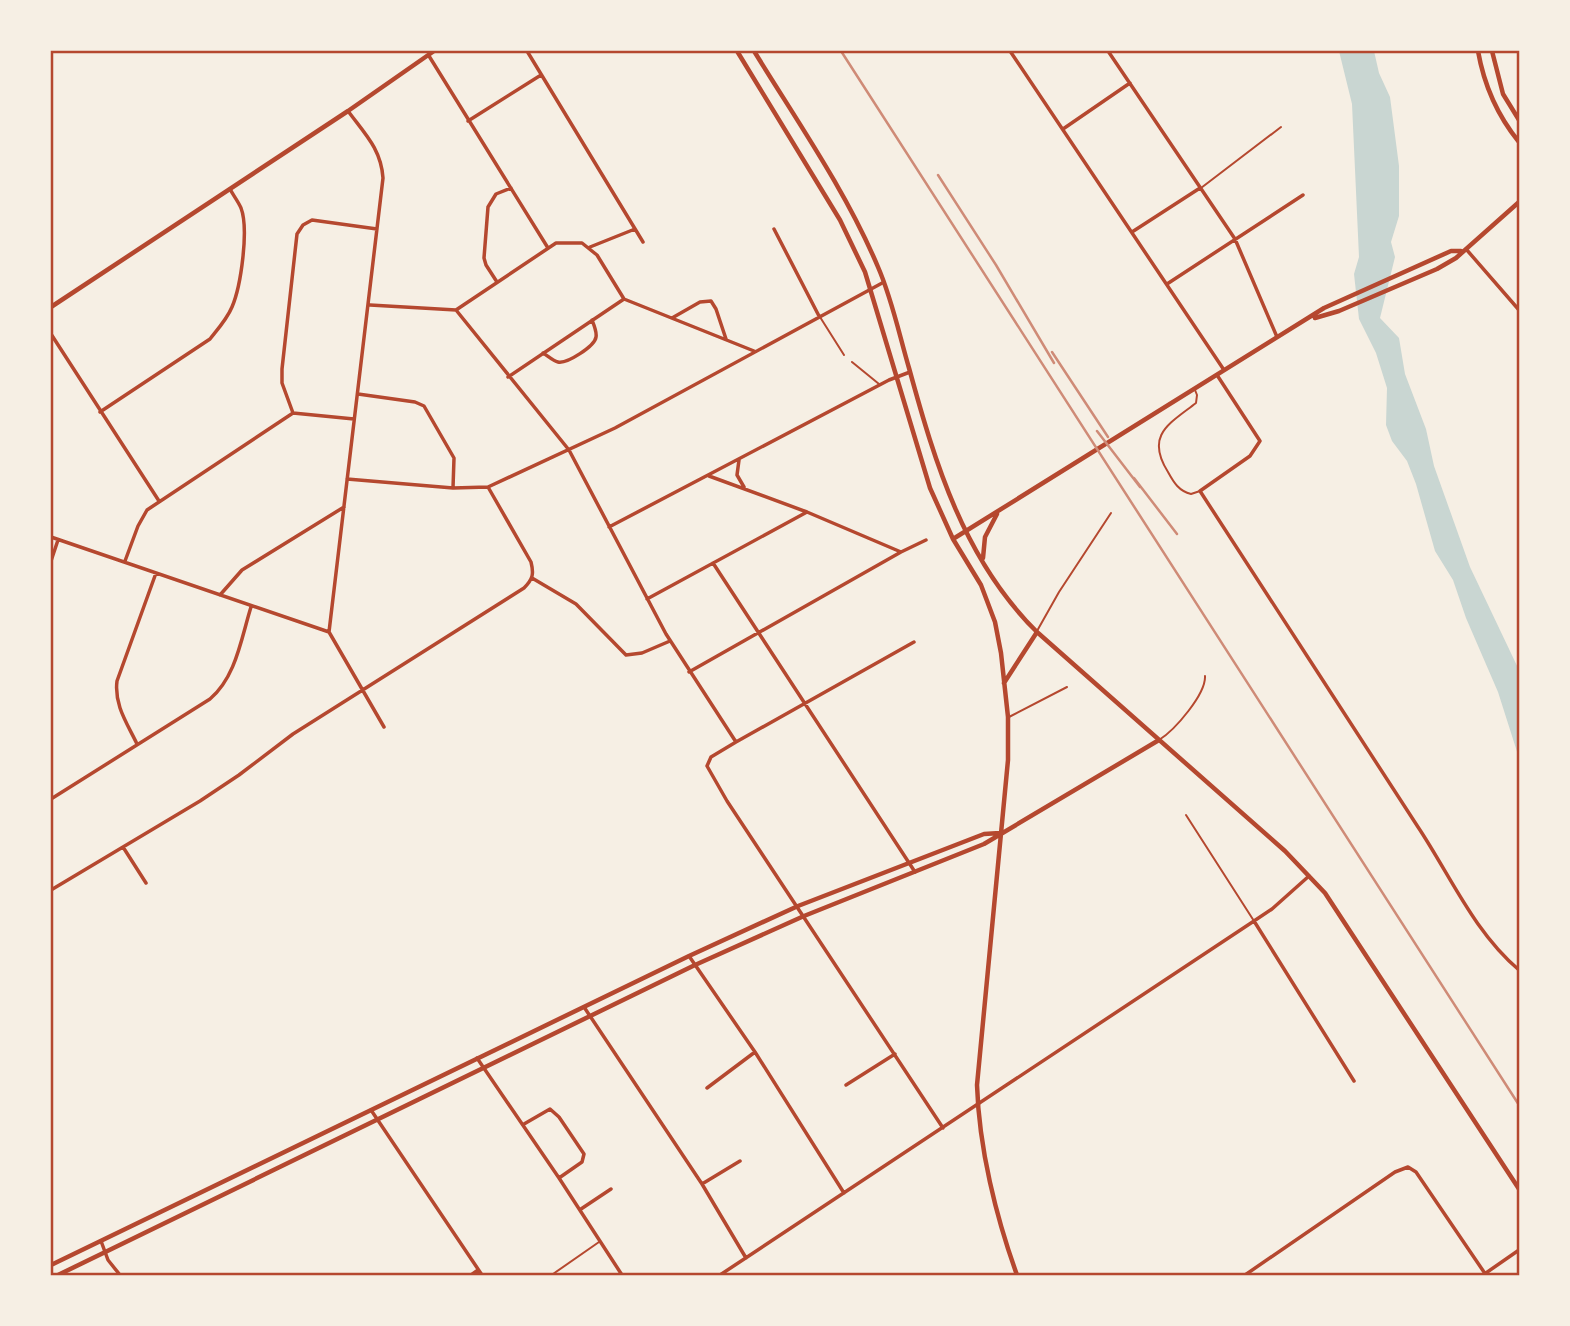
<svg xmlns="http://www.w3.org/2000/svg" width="1570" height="1326" font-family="'Titillium Web',sans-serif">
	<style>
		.water { fill: #c9d6d2 }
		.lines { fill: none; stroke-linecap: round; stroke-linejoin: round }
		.service { stroke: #b5482f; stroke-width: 2 }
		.minor { stroke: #b5482f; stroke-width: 3.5 }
		.tertiary { stroke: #b5482f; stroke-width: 4.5 }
		.secondary { stroke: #b5482f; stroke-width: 4.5 }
		.rail { stroke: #cf8b77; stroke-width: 2.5 }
		.neatline { fill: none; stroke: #b5482f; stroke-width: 2.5 }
	</style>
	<rect width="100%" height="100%" fill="#f6efe4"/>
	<path class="water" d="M 1339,51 L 1374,51 L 1379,73 L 1390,97 L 1399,166 L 1399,216 L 1391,242 L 1395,257 L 1380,318 L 1399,338 L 1405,374 L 1426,429 L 1434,466 L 1470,567 L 1519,670 L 1519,758 L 1498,692 L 1466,618 L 1453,580 L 1435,551 L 1416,484 L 1407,461 L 1392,441 L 1386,425 L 1387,388 L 1376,353 L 1359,319 L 1354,274 L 1359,257 L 1352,104 Z"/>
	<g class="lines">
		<path class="service" d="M 1201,188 L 1281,127
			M 820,317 L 844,355
			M 852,362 L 879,384
			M 1195,390 L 1197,395 L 1196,403 C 1169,424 1145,435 1168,472 C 1174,483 1179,491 1191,494 L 1200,491
			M 1037,631 L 1059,592 L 1111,513
			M 1009,717 L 1067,687
			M 1159,740 C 1175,730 1206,694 1205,676
			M 1186,815 L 1254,921
			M 553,1274 L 599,1242"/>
		<path class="minor" d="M 527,51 L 643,242
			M 1010,51 L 1224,370
			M 1108,51 L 1235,239 L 1277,337
			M 429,56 L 548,248
			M 348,111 C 365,134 381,149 383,178 L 329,632 L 384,727
			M 468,121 L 541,75
			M 1063,129 L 1130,83
			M 774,229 L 819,316
			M 1132,232 L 1200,188
			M 590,247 L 635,229
			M 1466,249 L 1519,310
			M 497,282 L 486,265 L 484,258 L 488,207 L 496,194 L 511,188
			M 1167,284 L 1303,195
			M 370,305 L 456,310 L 569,450 L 666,634 L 736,742
			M 456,310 L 556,243 L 582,243 L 597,255 L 624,299 L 754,351
			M 672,318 L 700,302 L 711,301 L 716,309 L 726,339
			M 51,334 L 159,501
			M 543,353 C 548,356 553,361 558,362 C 567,364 595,346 596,337 C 597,332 594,325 592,320
			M 1217,375 L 1260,441 L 1250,456 L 1200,491 C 1273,603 1345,715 1418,827 C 1450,875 1474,932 1519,970
			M 508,377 L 624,299
			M 358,394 L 415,402 L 424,406 L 454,458 L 453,488
			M 100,412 L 210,339 C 218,329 227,319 232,307 C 241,286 249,229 241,208 C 238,201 233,195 230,189
			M 293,413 L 282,383 L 282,369 L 297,234 L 303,225 L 312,220 L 377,229
			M 739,460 L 737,475 L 744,487
			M 709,476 L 807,512 L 901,552
			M 347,479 L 453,488 L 488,487 L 615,428 L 884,282
			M 609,527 L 889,380 L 910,372
			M 51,537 L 329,632
			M 51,561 L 58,540
			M 125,561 L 138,526 L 147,510 L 293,413 L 354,419
			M 713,563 L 915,872
			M 532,578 L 576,604 L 626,655 L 642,653 L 670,641
			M 220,595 L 242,570 L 344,507
			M 647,599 L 807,512
			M 914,642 L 736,742 L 711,757 L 707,766 L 727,801 L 943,1128
			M 689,672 L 901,552 L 926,540
			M 137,744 C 127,723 114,705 117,681 L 156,573
			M 51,799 L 210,699 C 236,677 241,639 251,607
			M 123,847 L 146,883
			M 51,890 L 200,801 L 239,775 L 293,734 L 524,588 C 533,579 534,574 531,562 L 488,487
			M 1254,921 L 1354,1081
			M 689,956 L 755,1052 L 844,1193
			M 584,1007 L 702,1184 L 746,1258
			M 477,1058 L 559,1178 L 622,1275
			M 846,1085 L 895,1054
			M 707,1088 L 755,1052
			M 371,1110 L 482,1275
			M 524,1124 L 550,1109 L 559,1117 L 584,1154 L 582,1162 L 559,1178
			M 702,1184 L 740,1161
			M 581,1209 L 611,1189
			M 101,1241 L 108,1260 L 120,1275
			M 471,1275 L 478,1270
			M 720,1275 L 1254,921 L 1272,909 L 1309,876
			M 1245,1275 L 1395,1172 L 1408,1167 L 1416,1172 L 1486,1275
			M 1483,1275 L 1519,1250"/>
		<path class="tertiary" d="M 1478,51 C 1484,85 1497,115 1519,142
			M 1492,51 L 1503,94 L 1519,120
			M 51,307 L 348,111 L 434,51"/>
		<path class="secondary" d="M 737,51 L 840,220 L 865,272 L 930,488 L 953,539 L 981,585 L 995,622 L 1001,653 L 1008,717 L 1008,760 L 977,1085 C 979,1148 996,1217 1017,1275
			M 754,51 C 797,121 846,191 878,267 C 892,299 899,334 909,368 C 935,463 964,560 1037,632 L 1285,851 L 1325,893 L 1519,1189
			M 1315,318 L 1339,311 L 1437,269 L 1456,258 L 1519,202
			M 953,539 L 1324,308 L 1451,251 L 1461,251
			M 983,558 L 985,537 L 997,514
			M 1004,683 L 1037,632
			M 51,1265 L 689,956 L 798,906 L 984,834 L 1000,833
			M 58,1275 L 695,965 L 804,916 L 984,844 L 1159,740"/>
		<path class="rail" d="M 841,51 L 1519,1105
			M 938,175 L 996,265 L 1054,363
			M 1052,352 L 1108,437
			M 1097,431 L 1140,487
			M 1134,478 L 1177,534"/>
	</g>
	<rect width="1570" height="1326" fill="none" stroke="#f6efe4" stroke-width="105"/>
	<rect x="52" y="52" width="1466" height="1222" class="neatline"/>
</svg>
